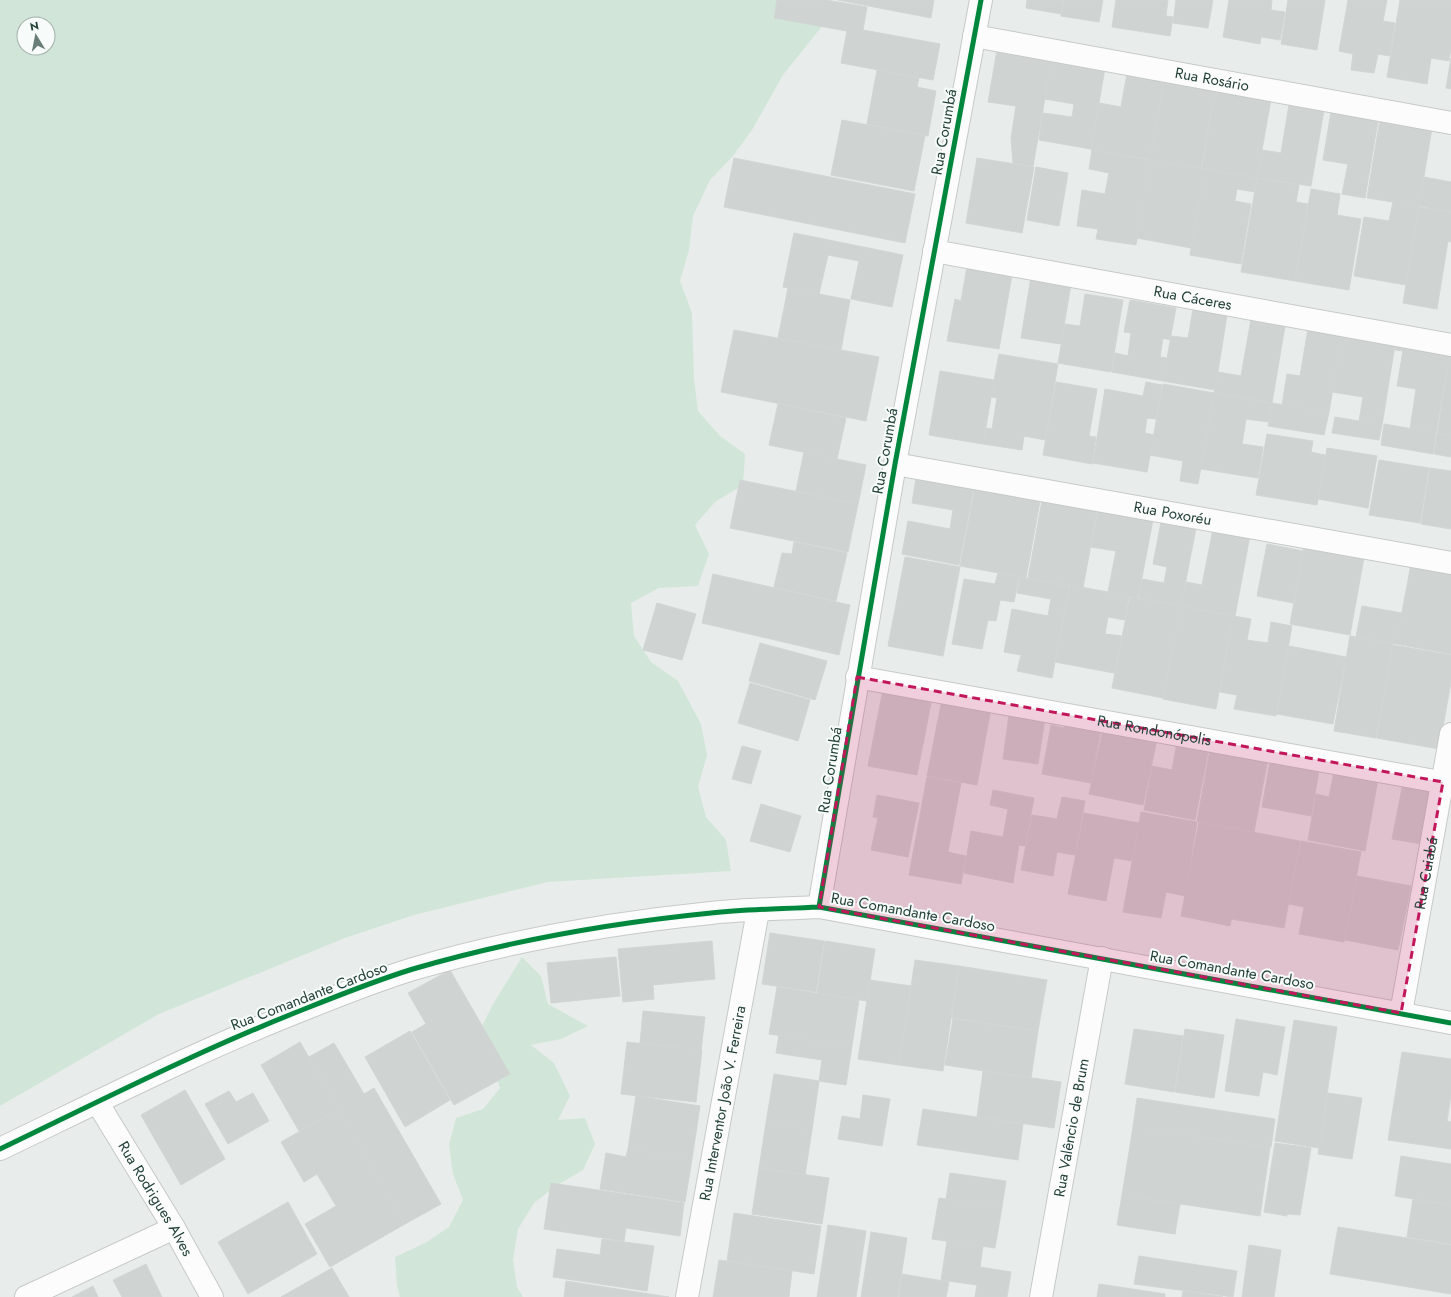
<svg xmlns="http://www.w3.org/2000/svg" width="1451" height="1297" font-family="Jost,sans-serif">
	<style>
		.green { fill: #d1e6d8; fill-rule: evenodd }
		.building { fill: #cfd4d2; stroke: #d1d6d4 }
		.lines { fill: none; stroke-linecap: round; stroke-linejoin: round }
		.minor-casing { stroke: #c5cac8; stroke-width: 24 }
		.minor { stroke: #fcfcfc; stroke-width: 22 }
		.cycleway-casing { stroke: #f7fbf9; stroke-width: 8 }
		.cycleway { stroke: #00873e; stroke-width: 5 }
		.marked { fill: #c2185b; fill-opacity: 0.2; stroke: #c2185b; stroke-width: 3; stroke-dasharray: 8 5; stroke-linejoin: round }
		.labels { text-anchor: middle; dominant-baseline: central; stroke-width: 4; stroke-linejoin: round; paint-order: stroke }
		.street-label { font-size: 15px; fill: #24423a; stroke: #f7fbf9 }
	</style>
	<rect width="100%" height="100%" fill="#e8edeb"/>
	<path class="green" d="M 0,0 L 823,0 L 823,25 L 783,75 L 752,130 L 733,156 L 710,180 L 693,216 L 689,250 L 680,281 L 692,313 L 694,379 L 698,411 L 720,436 L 745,454 L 743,485 L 715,502 L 695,525 L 709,554 L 698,586 L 659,588 L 631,603 L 634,636 L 651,662 L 678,681 L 701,724 L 707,755 L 698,787 L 706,817 L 726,840 L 731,871 L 548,882 L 414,915 L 345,938 L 159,1014 L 0,1106 ZM 24,24 L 48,24 L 48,48 L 24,48 Z
		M 522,957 L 541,976 L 548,1004 L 588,1026 L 561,1039 L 531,1045 L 554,1063 L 570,1096 L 558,1120 L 585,1118 L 595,1144 L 583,1170 L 557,1185 L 534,1203 L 518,1229 L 513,1260 L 517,1287 L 523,1297 L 400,1297 L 397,1286 L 395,1257 L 425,1243 L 449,1227 L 463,1200 L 453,1174 L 449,1145 L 456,1118 L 483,1109 L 500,1088 L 491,1061 L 479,1032 L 492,1006 Z"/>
	<path class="building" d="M 777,0 L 826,0 L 867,7 L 863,30 L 940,44 L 933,80 L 841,63 L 847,31 L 774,18 Z
		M 838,0 L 934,0 L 931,18 Z
		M 1027,0 L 1063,0 L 1061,14 L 1026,8 Z
		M 1064,0 L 1103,0 L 1099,22 L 1061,16 Z
		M 1116,0 L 1168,0 L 1166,16 L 1173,17 L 1170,36 L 1112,27 Z
		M 1176,0 L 1213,0 L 1208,28 L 1173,23 Z
		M 1229,0 L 1272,0 L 1271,10 L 1285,12 L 1280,40 L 1261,37 L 1260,44 L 1223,37 Z
		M 1288,0 L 1325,0 L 1317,50 L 1281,44 Z
		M 1348,0 L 1387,0 L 1383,21 L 1395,23 L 1390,56 L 1378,54 L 1374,73 L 1351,70 L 1353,54 L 1339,51 Z
		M 1400,0 L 1451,0 L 1451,48 L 1449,61 L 1431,58 L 1427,84 L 1387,77 Z
		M 997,50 L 1052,59 L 1033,166 L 1013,163 L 1011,138 L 1016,106 L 988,102 Z
		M 1451,58 L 1451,89 L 1446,88 Z
		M 1052,59 L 1105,68 L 1091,149 L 1039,140 L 1043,113 L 1072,117 L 1074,104 L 1045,99 Z
		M 1128,68 L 1165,74 L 1150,159 L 1091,150 L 1099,103 L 1121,107 Z
		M 877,70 L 919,78 L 917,87 L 936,91 L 928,136 L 867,124 Z
		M 1165,75 L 1216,84 L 1201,168 L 1150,160 Z
		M 1216,85 L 1272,94 L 1257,178 L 1202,168 Z
		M 1290,99 L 1325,104 L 1311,186 L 1257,178 L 1262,150 L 1281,153 Z
		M 1332,106 L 1379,115 L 1365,198 L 1342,194 L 1348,164 L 1323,160 Z
		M 1381,113 L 1433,122 L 1419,206 L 1367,198 Z
		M 842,120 L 925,136 L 914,191 L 831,175 Z
		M 1092,150 L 1150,160 L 1136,245 L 1096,239 L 1098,229 L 1077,226 L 1082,190 L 1105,194 L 1109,173 L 1089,169 Z
		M 734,158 L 915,194 L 905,243 L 724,207 Z
		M 977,158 L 1034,167 L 1022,233 L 966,223 Z
		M 1150,160 L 1205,169 L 1191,248 L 1137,238 Z
		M 1036,167 L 1068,173 L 1059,226 L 1027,220 Z
		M 1205,169 L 1257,178 L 1255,192 L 1237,189 L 1235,201 L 1251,204 L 1241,264 L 1190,255 Z
		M 1424,177 L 1451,182 L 1451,212 L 1419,206 Z
		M 1257,178 L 1299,185 L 1296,202 L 1308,204 L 1295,281 L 1241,272 Z
		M 1311,189 L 1340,194 L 1337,215 L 1361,219 L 1349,290 L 1295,281 Z
		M 1393,202 L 1419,206 L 1406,285 L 1354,276 L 1364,217 L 1389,221 Z
		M 1419,207 L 1451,212 L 1451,242 L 1448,241 L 1437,309 L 1403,303 Z
		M 794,233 L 903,255 L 892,307 L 851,299 L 859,261 L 828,255 L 819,294 L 783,287 Z
		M 968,261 L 1013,269 L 999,349 L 947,341 L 955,299 L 961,301 Z
		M 1032,271 L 1072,278 L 1061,344 L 1021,338 Z
		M 788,288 L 850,300 L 841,350 L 778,338 Z
		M 1085,294 L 1123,300 L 1111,372 L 1058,363 L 1065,324 L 1080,326 Z
		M 1130,300 L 1176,308 L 1170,340 L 1163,338 L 1160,357 L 1167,358 L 1163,381 L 1112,372 L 1115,353 L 1128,356 L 1131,333 L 1124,332 Z
		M 1194,304 L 1228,309 L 1215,390 L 1163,381 L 1171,336 L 1188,338 Z
		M 1252,314 L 1286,320 L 1272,403 L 1214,393 L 1218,372 L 1241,376 Z
		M 1309,323 L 1343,329 L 1329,412 L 1282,405 L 1287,374 L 1300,376 Z
		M 734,330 L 879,357 L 866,421 L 721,392 Z
		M 1343,330 L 1396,339 L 1382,425 L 1359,421 L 1363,397 L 1332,392 Z
		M 1397,339 L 1451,348 L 1436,433 L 1410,429 L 1416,389 L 1397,386 L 1403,351 L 1395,350 Z
		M 1451,350 L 1451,436 L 1437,434 Z
		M 999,354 L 1058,364 L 1045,440 L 1024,436 L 1022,450 L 983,444 L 986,428 L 992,429 L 997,398 L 991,397 Z
		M 940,371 L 994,380 L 983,444 L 929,435 Z
		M 1056,382 L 1097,389 L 1089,436 L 1096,437 L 1092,464 L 1043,455 Z
		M 1146,382 L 1162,385 L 1156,419 L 1147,418 L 1145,433 L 1154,435 L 1147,472 L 1093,463 L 1105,389 L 1143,396 Z
		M 1163,384 L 1214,393 L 1198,484 L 1180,481 L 1183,461 L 1150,455 Z
		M 1214,393 L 1272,403 L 1269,422 L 1246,419 L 1242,444 L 1263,447 L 1258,478 L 1201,469 Z
		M 1272,403 L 1329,412 L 1324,435 L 1268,426 Z
		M 778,404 L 846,418 L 837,459 L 769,445 Z
		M 1335,417 L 1382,425 L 1379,440 L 1332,433 Z
		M 1384,424 L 1436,433 L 1433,454 L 1381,445 Z
		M 1267,434 L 1313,441 L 1311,452 L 1325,455 L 1317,505 L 1256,495 Z
		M 1437,434 L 1451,436 L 1451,457 L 1434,454 Z
		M 1327,448 L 1377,456 L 1368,508 L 1318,499 Z
		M 804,452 L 866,465 L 858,504 L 796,491 Z
		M 1379,460 L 1429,468 L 1420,523 L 1369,515 Z
		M 1430,468 L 1451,471 L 1451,529 L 1421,524 Z
		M 917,472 L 975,483 L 959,565 L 902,554 L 908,521 L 950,529 L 953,510 L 912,503 Z
		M 740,480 L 858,504 L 848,552 L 730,528 Z
		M 976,483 L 1041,496 L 1026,578 L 960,566 Z
		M 1043,495 L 1098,506 L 1083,588 L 1028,578 Z
		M 1099,505 L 1154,515 L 1138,598 L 1108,592 L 1116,551 L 1091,547 Z
		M 1162,517 L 1197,523 L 1181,606 L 1139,598 L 1142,579 L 1164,583 L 1167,567 L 1153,564 Z
		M 1214,524 L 1251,530 L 1235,616 L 1181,606 L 1186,582 L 1202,585 Z
		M 1305,541 L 1365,552 L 1350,635 L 1290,624 Z
		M 794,542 L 847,553 L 836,601 L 774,587 L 782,553 L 792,554 Z
		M 1267,544 L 1303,551 L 1293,603 L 1257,596 Z
		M 905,557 L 960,567 L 943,656 L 888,646 Z
		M 1411,564 L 1451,571 L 1451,654 L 1396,644 Z
		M 998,573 L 1019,577 L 1014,602 L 1000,600 L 996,621 L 988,620 L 982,649 L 952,644 L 964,579 L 995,584 Z
		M 713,574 L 850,605 L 839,655 L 702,623 Z
		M 1020,577 L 1069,586 L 1052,678 L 1017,671 L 1021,655 L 1004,652 L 1012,609 L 1048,616 L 1051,599 L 1017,593 Z
		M 1070,585 L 1129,596 L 1125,620 L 1108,617 L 1105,634 L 1122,636 L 1114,673 L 1055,662 Z
		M 1130,597 L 1180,606 L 1163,698 L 1112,688 Z
		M 657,603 L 696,614 L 682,660 L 643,650 Z
		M 1180,606 L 1233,616 L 1216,709 L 1163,699 Z
		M 1362,606 L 1402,613 L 1396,644 L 1356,637 Z
		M 1233,616 L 1251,619 L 1247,640 L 1268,643 L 1271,622 L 1292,626 L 1276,716 L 1234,709 L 1237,695 L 1220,692 Z
		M 1350,636 L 1393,644 L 1376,738 L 1334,731 Z
		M 760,643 L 827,661 L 815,700 L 749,681 Z
		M 1393,645 L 1451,655 L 1451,682 L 1439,749 L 1377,738 Z
		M 1289,646 L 1346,657 L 1333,724 L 1277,714 Z
		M 750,683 L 810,700 L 798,741 L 738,723 Z
		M 884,684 L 933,693 L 917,775 L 868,766 Z
		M 943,694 L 992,703 L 977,785 L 927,776 Z
		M 1010,707 L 1046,712 L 1038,764 L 1003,759 Z
		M 1066,717 L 1102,724 L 1091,783 L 1042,774 L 1051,725 L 1064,728 Z
		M 1104,724 L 1158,735 L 1143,805 L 1089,794 Z
		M 1178,737 L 1210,743 L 1195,820 L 1144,810 L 1152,766 L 1172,770 Z
		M 1211,744 L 1269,754 L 1254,832 L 1197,821 Z
		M 742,746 L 761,751 L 751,784 L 732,779 Z
		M 1271,756 L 1320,765 L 1311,816 L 1262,807 Z
		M 1335,766 L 1379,774 L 1365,851 L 1308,840 L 1316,794 L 1329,797 Z
		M 927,777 L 961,783 L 948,852 L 966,856 L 961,884 L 909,875 Z
		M 1404,778 L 1433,784 L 1422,844 L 1392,839 Z
		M 993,790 L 1034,798 L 1025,846 L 1019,845 L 1013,883 L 964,873 L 971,831 L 1003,837 L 1008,809 L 990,805 Z
		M 877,795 L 919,803 L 908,857 L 871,850 L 878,818 L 873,817 Z
		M 1062,797 L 1085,801 L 1075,855 L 1057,852 L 1053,876 L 1021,870 L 1032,815 L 1057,819 Z
		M 761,804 L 801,816 L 790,852 L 750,841 Z
		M 1141,812 L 1197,822 L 1185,896 L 1166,892 L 1161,918 L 1123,912 Z
		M 1084,813 L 1139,823 L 1132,861 L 1114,858 L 1106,901 L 1068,894 Z
		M 1199,822 L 1247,831 L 1230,926 L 1181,916 Z
		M 1247,831 L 1300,841 L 1284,928 L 1231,919 Z
		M 1301,841 L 1361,852 L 1344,942 L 1299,934 L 1304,907 L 1289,904 Z
		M 1357,876 L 1411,886 L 1398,950 L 1345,940 Z
		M 770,933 L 824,941 L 816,992 L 762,984 Z
		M 712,941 L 715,979 L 653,985 L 654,999 L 623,1002 L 618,949 Z
		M 825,941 L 875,949 L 867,1001 L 817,993 Z
		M 616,957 L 620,996 L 551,1003 L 547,963 Z
		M 915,960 L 959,966 L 943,1071 L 899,1065 Z
		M 959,966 L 1047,980 L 1038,1031 L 952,1018 Z
		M 450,970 L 510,1074 L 454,1105 L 412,1032 L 426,1024 L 408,993 Z
		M 870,980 L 911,986 L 899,1065 L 858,1059 Z
		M 777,987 L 859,1000 L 852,1046 L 769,1034 Z
		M 643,1011 L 705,1017 L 701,1050 L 640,1043 Z
		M 953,1019 L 1038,1031 L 1031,1078 L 945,1065 Z
		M 1236,1019 L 1285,1027 L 1277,1075 L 1263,1072 L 1259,1096 L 1225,1091 Z
		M 1294,1020 L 1337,1027 L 1319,1148 L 1275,1141 Z
		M 1134,1029 L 1183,1036 L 1174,1092 L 1125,1084 Z
		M 1185,1029 L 1224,1035 L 1214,1098 L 1175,1092 Z
		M 410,1031 L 450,1100 L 405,1127 L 365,1057 Z
		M 779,1035 L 852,1046 L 846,1085 L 819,1081 L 822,1060 L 776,1053 Z
		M 300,1042 L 339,1109 L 299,1131 L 261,1065 Z
		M 627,1042 L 702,1050 L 696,1102 L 621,1094 Z
		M 334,1043 L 364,1094 L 374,1088 L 441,1204 L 405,1224 L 309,1057 Z
		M 1402,1052 L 1451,1059 L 1451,1095 L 1447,1121 L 1451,1122 L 1451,1149 L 1388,1140 Z
		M 983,1071 L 1061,1082 L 1054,1128 L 977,1117 Z
		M 774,1074 L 819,1081 L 812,1130 L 766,1123 Z
		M 185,1090 L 225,1159 L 181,1185 L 141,1115 Z
		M 229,1091 L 236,1102 L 253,1093 L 269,1121 L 228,1144 L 205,1104 Z
		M 1328,1093 L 1362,1098 L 1352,1159 L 1318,1154 Z
		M 863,1095 L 890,1099 L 882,1146 L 838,1139 L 842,1116 L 860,1119 Z
		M 636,1096 L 700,1106 L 692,1159 L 628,1149 Z
		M 1137,1098 L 1275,1119 L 1271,1147 L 1133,1127 Z
		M 339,1109 L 405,1224 L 330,1267 L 305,1224 L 336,1206 L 317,1174 L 304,1182 L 281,1142 Z
		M 923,1109 L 1023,1124 L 1018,1160 L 917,1145 Z
		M 766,1123 L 812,1130 L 805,1175 L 759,1168 Z
		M 1133,1127 L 1270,1147 L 1260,1216 L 1122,1195 Z
		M 1275,1143 L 1311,1148 L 1300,1215 L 1287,1214 L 1287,1216 L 1264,1212 Z
		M 628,1149 L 692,1159 L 685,1202 L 600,1189 L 606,1153 L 626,1157 Z
		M 1401,1156 L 1451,1164 L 1451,1205 L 1395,1196 Z
		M 759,1168 L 829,1178 L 822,1224 L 752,1214 Z
		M 950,1173 L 1006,1181 L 1002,1207 L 946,1199 Z
		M 551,1183 L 684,1203 L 680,1236 L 626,1228 L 624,1241 L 544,1229 Z
		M 1122,1195 L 1180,1204 L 1175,1234 L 1117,1225 Z
		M 939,1198 L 1002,1207 L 995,1248 L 932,1239 Z
		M 1413,1199 L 1451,1205 L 1451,1244 L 1407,1237 Z
		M 288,1202 L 317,1254 L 248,1294 L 218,1242 Z
		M 734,1213 L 821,1226 L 814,1274 L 727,1261 Z
		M 828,1225 L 866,1231 L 856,1297 L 817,1297 Z
		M 1338,1227 L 1451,1245 L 1451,1294 L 1330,1274 Z
		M 871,1232 L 907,1238 L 898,1297 L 861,1297 Z
		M 602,1239 L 654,1246 L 647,1291 L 553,1277 L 557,1249 L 600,1255 Z
		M 947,1241 L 983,1246 L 980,1267 L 1011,1272 L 1007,1297 L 975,1297 L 977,1285 L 941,1280 Z
		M 1249,1245 L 1281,1250 L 1274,1297 L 1242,1297 Z
		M 1139,1256 L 1237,1271 L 1233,1297 L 1134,1284 Z
		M 719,1260 L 792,1271 L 789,1297 L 713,1297 Z
		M 146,1264 L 162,1297 L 122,1297 L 113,1280 Z
		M 332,1268 L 349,1297 L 281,1297 Z
		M 902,1274 L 949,1282 L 946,1297 L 899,1297 Z
		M 566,1281 L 669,1297 L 564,1297 Z
		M 1099,1284 L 1165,1294 L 1165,1297 L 1097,1297 Z
		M 93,1286 L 98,1297 L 72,1297 Z
		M 1183,1291 L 1223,1297 L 1182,1297 Z"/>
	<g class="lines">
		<g class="minor-casing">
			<g id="minor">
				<path id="s1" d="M 974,36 L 1451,123"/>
				<path id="s2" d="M 934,251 L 1451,345"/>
				<path id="s3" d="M 895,464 L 1451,563"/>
				<path id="s4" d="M 857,677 L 1451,784"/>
				<path d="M 819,907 L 895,464 L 981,0"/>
				<path id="s5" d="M 1401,1013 L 1451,734"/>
				<path id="s6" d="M 97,1102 L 174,1228 L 212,1297"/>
				<path d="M 0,1149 C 102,1100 202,1049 307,1008 C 342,994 377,980 413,969 C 509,941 611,923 711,913 C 746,909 783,909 819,907 L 1451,1023"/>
				<path d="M 26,1297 L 174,1228"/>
				<path id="s7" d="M 687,1297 L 758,911"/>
				<path id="s8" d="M 1041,1297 L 1102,958"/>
			</g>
		</g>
		<use href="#minor" class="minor"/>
		<g class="cycleway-casing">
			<path id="cycleway" d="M 819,907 L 895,464 L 981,0
				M 0,1149 C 102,1100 202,1049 307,1008 C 342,994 377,980 413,969 C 509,941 611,923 711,913 C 746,909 783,909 819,907 L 1451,1023"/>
		</g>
		<use href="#cycleway" class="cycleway"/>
	</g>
	<path class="marked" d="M 857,677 L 1443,782 L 1401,1013 L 819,907 Z"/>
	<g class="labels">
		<g class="street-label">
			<text stroke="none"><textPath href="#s1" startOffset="242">Rua Rosário</textPath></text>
			<text transform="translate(944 132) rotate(-80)">Rua Corumbá</text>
			<text stroke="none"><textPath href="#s2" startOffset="263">Rua Cáceres</textPath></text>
			<text transform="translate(885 451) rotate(-80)">Rua Corumbá</text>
			<text stroke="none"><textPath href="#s3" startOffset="282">Rua Poxoréu</textPath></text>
			<text stroke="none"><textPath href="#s4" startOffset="302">Rua Rondonópolis</textPath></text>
			<text transform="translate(830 770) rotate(-81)">Rua Corumbá</text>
			<text stroke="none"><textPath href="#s5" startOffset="142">Rua Cuiabá</textPath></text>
			<text transform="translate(913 912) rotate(10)">Rua Comandante Cardoso</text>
			<text transform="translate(1232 970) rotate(10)">Rua Comandante Cardoso</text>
			<text transform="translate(309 996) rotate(-21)">Rua Comandante Cardoso</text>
			<text stroke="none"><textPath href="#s7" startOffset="197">Rua Interventor João V. Ferreira</textPath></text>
			<text stroke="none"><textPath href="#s8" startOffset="172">Rua Valêncio de Brum</textPath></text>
			<text stroke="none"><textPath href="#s6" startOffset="113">Rua Rodrigues Alves</textPath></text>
		</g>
	</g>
	<g transform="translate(36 36) rotate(350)"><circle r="19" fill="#f7fbf9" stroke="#a3b1ad"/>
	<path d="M0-3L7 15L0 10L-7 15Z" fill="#697e78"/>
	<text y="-6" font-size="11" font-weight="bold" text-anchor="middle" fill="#24423a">N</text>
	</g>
</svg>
